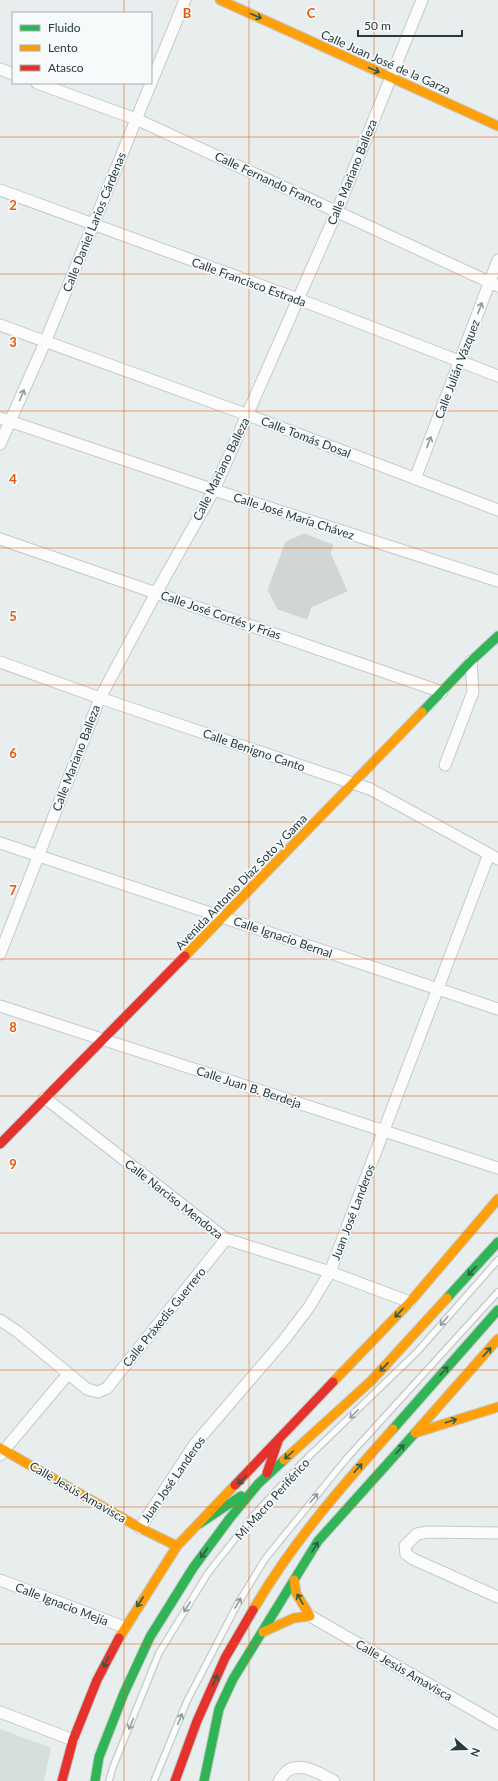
<svg xmlns="http://www.w3.org/2000/svg" width="498" height="1781" font-family="Lato,sans-serif">
	<style>
		.built { fill: #d7dede }
		.building { fill: #d1d5d5; stroke: #d1d5d5 }
		.lines { fill: none; stroke-linecap: round; stroke-linejoin: round }
		.lane-casing { stroke: #c5c9ca; stroke-width: 8 }
		.street-casing { stroke: #c5c9ca; stroke-width: 13 }
		.fast-casing { stroke: #c4caca; stroke-width: 11 }
		.slow-casing { stroke: #c4caca; stroke-width: 11 }
		.jam-casing { stroke: #c4caca; stroke-width: 11 }
		.lane { stroke: #fcfcfc; stroke-width: 5.5 }
		.street { stroke: #fcfcfc; stroke-width: 11 }
		.fast { stroke: #30b455; stroke-width: 9 }
		.slow { stroke: #ff9f0a; stroke-width: 9 }
		.jam { stroke: #e5322d; stroke-width: 9 }
		.oneway { stroke: #2a5f46 }
		.oneway2 { stroke: #929b9e }
		.grid { fill: none; stroke: #e8590c; stroke-width: 1; stroke-opacity: 0.55 }
		.labels { text-anchor: middle; dominant-baseline: central; stroke-width: 3.5; stroke-linejoin: round; paint-order: stroke }
		.street-label { font-size: 12px; fill: #273a3f; stroke: #f7fafa }
		.grid-label { font-size: 13px; text-anchor: middle; font-weight: bold; fill: #e8590c; stroke: #f7fafa; stroke-width: 3.5; stroke-linejoin: round; paint-order: stroke }
	</style>
	<rect width="100%" height="100%" fill="#e8eded"/>
	<path class="built" d="M 0,1729 L 51,1748 L 44,1781 L 0,1781 Z"/>
	<path class="building" d="M 304,534 L 333,545 L 330,553 L 347,591 L 311,607 L 307,619 L 278,609 L 268,590 L 286,542 Z"/>
	<g class="lines">
		<g class="lane-casing">
			<path id="lane" d="M 109,1781 L 113,1767 L 159,1653 L 208,1573 L 254,1515 L 301,1464 L 417,1352 L 498,1260
				M 154,1781 L 187,1701 L 237,1605 L 265,1559 L 347,1458 L 498,1292"/>
		</g>
		<g class="street-casing">
			<path id="street" d="M 0,69 L 13,74
				M 37,83 L 136,119 L 498,286
				M 0,190 L 298,299 L 498,376
				M 0,325 L 248,415 L 498,510
				M 0,418 L 214,490 L 498,581
				M 0,444 L 46,340 L 185,0
				M 415,479 L 498,260
				M 0,539 L 442,692
				M 0,662 L 100,698 L 370,789 L 498,859
				M 445,765 L 473,692 L 471,661
				M 0,843 L 498,1009
				M 0,954 L 100,698 L 156,593 L 214,490 L 337,211 L 422,0
				M 0,1006 L 498,1168
				M 45,1098 L 226,1239 L 330,1272 L 410,1302
				M 0,1320 L 18,1332 L 87,1389 L 98,1392 L 107,1388 L 226,1239
				M 0,1455 L 68,1374
				M 140,1528 L 194,1445 L 284,1340 L 309,1307 L 330,1272 L 489,854
				M 498,1533 L 428,1532 L 417,1534 L 405,1546 L 406,1554 L 413,1559 L 498,1597
				M 0,1580 L 124,1627
				M 310,1616 L 498,1724
				M 0,1712 L 73,1740
				M 279,1781 C 281,1778 284,1774 287,1771 C 301,1761 321,1774 334,1781"/>
		</g>
		<g class="fast-casing">
			<path id="fast" d="M 422,712 L 471,661 L 498,636
				M 447,1298 L 498,1242
				M 393,1429 L 498,1310
				M 199,1524 L 241,1496
				M 95,1781 L 99,1757 L 124,1693 L 150,1637 L 193,1568 L 230,1518 L 258,1484 L 284,1460
				M 204,1781 L 219,1709 L 233,1679 L 318,1541 L 415,1433"/>
		</g>
		<g class="slow-casing">
			<path id="slow" d="M 220,0 L 498,126
				M 185,956 L 422,712
				M 333,1382 L 410,1302 L 498,1199
				M 415,1433 L 498,1407
				M 415,1433 L 498,1339
				M 0,1448 L 140,1528 L 177,1546
				M 284,1460 L 372,1380 L 447,1298
				M 253,1610 C 292,1543 342,1486 393,1429
				M 263,1632 L 294,1618 L 310,1616 L 296,1593 L 294,1580
				M 119,1638 L 177,1546 L 235,1485"/>
		</g>
		<g class="jam-casing">
			<path id="jam" d="M 0,1144 L 185,956
				M 267,1473 L 278,1441
				M 235,1485 L 333,1382
				M 62,1781 L 73,1740 L 97,1680 L 119,1638
				M 175,1781 L 197,1721 L 225,1658 L 253,1610"/>
		</g>
		<use href="#lane" class="lane"/>
		<use href="#street" class="street"/>
		<use href="#fast" class="fast"/>
		<use href="#slow" class="slow"/>
		<use href="#jam" class="jam"/>
	</g>
	<defs><path id="oneway-shaft" d="M-6 0H5M1.5-3L5.5 0L1.5 3" fill="none" stroke-width="1.6" stroke-linecap="round" stroke-linejoin="round"/></defs>
	<g class="oneway">
		<use href="#oneway-shaft" transform="translate(256 16) rotate(24)"/>
		<use href="#oneway-shaft" transform="translate(374 70) rotate(24)"/>
		<use href="#oneway-shaft" transform="translate(472 1271) rotate(132)"/>
		<use href="#oneway-shaft" transform="translate(399 1313) rotate(133)"/>
		<use href="#oneway-shaft" transform="translate(487 1352) rotate(-48)"/>
		<use href="#oneway-shaft" transform="translate(384 1367) rotate(133)"/>
		<use href="#oneway-shaft" transform="translate(444 1371) rotate(-48)"/>
		<use href="#oneway-shaft" transform="translate(451 1421) rotate(-18)"/>
		<use href="#oneway-shaft" transform="translate(400 1449) rotate(-48)"/>
		<use href="#oneway-shaft" transform="translate(289 1455) rotate(138)"/>
		<use href="#oneway-shaft" transform="translate(358 1468) rotate(-48)"/>
		<use href="#oneway-shaft" transform="translate(242 1480) rotate(134)"/>
		<use href="#oneway-shaft" transform="translate(315 1547) rotate(-58)"/>
		<use href="#oneway-shaft" transform="translate(204 1553) rotate(127)"/>
		<use href="#oneway-shaft" transform="translate(300 1599) rotate(-120)"/>
		<use href="#oneway-shaft" transform="translate(140 1602) rotate(123)"/>
		<use href="#oneway-shaft" transform="translate(106 1662) rotate(116)"/>
		<use href="#oneway-shaft" transform="translate(215 1680) rotate(-66)"/>
	</g>
	<g class="oneway2">
		<use href="#oneway-shaft" transform="translate(480 308) rotate(-69)"/>
		<use href="#oneway-shaft" transform="translate(22 395) rotate(-67)"/>
		<use href="#oneway-shaft" transform="translate(429 442) rotate(-69)"/>
		<use href="#oneway-shaft" transform="translate(444 1321) rotate(131)"/>
		<use href="#oneway-shaft" transform="translate(354 1414) rotate(135)"/>
		<use href="#oneway-shaft" transform="translate(314 1498) rotate(-50)"/>
		<use href="#oneway-shaft" transform="translate(238 1603) rotate(-59)"/>
		<use href="#oneway-shaft" transform="translate(187 1607) rotate(122)"/>
		<use href="#oneway-shaft" transform="translate(180 1719) rotate(-68)"/>
		<use href="#oneway-shaft" transform="translate(131 1724) rotate(113)"/>
	</g>
	<path class="grid" d="M 124,0 L 124,13M 249,0 L 249,1781M 374,0 L 374,1781M 124,83 L 124,1781M 0,137 L 498,137M 0,274 L 498,274M 0,411 L 498,411M 0,548 L 498,548M 0,685 L 498,685M 0,822 L 498,822M 0,959 L 498,959M 0,1096 L 498,1096M 0,1233 L 498,1233M 0,1370 L 498,1370M 0,1507 L 498,1507M 0,1644 L 498,1644"/>
	<g class="labels">
		<g class="street-label">
			<text transform="translate(386 62) rotate(24)">Calle Juan José de la Garza</text>
			<text transform="translate(352 172) rotate(-68)">Calle Mariano Balleza</text>
			<text transform="translate(269 180) rotate(25)">Calle Fernando Franco</text>
			<text transform="translate(94 222) rotate(-68)">Calle Daniel Larios Cárdenas</text>
			<text transform="translate(249 282) rotate(20)">Calle Francisco Estrada</text>
			<text transform="translate(457 369) rotate(-69)">Calle Julián Vázquez</text>
			<text transform="translate(306 437) rotate(21)">Calle Tomás Dosal</text>
			<text transform="translate(221 469) rotate(-64)">Calle Mariano Balleza</text>
			<text transform="translate(294 516) rotate(18)">Calle José María Chávez</text>
			<text transform="translate(221 615) rotate(19)">Calle José Cortés y Frías</text>
			<text transform="translate(254 750) rotate(19)">Calle Benigno Canto</text>
			<text transform="translate(76 758) rotate(-69)">Calle Mariano Balleza</text>
			<text transform="translate(241 882) rotate(-46)">Avenida Antonio Díaz Soto y Gama</text>
			<text transform="translate(283 937) rotate(19)">Calle Ignacio Bernal</text>
			<text transform="translate(249 1087) rotate(18)">Calle Juan B. Berdeja</text>
			<text transform="translate(174 1199) rotate(38)">Calle Narciso Mendoza</text>
			<text transform="translate(353 1212) rotate(-69)">Juan José Landeros</text>
			<text transform="translate(164 1317) rotate(-51)">Calle Práxedis Guerrero</text>
			<text transform="translate(173 1479) rotate(-55)">Juan José Landeros</text>
			<text transform="translate(78 1492) rotate(30)">Calle Jesús Amavisca</text>
			<text transform="translate(272 1499) rotate(-48)">Mi Macro Periférico</text>
			<text transform="translate(62 1604) rotate(21)">Calle Ignacio Mejía</text>
			<text transform="translate(404 1670) rotate(30)">Calle Jesús Amavisca</text>
		</g>
	</g>
	<g class="grid-label">
		<text x="187" y="18">B</text>
		<text x="311" y="18">C</text>
		<text x="13" y="210">2</text>
		<text x="13" y="347">3</text>
		<text x="13" y="484">4</text>
		<text x="13" y="621">5</text>
		<text x="13" y="758">6</text>
		<text x="13" y="895">7</text>
		<text x="13" y="1032">8</text>
		<text x="13" y="1169">9</text>
	</g>
	<rect x="12" y="12" width="140" height="72" fill="#f7fafa" stroke="#a4adaf"/>
	<rect x="20" y="25" width="20" height="6" fill="#30b455" stroke="#a4adaf"/>
	<text x="48" y="32" font-size="12" fill="#273a3f">Fluido</text>
	<rect x="20" y="45" width="20" height="6" fill="#ff9f0a" stroke="#a4adaf"/>
	<text x="48" y="52" font-size="12" fill="#273a3f">Lento</text>
	<rect x="20" y="65" width="20" height="6" fill="#e5322d" stroke="#a4adaf"/>
	<text x="48" y="72" font-size="12" fill="#273a3f">Atasco</text>
	<g transform="translate(466 1749) rotate(110)" stroke="#f7fafa" stroke-width="3" paint-order="stroke">
	<path d="M0-3L7 15L0 10L-7 15Z" fill="#273a3f"/>
	<text y="-6" font-size="11" font-weight="bold" text-anchor="middle" fill="#273a3f">N</text>
	</g>
	<path d="M358 30v6h104v-6" fill="none" stroke="#273a3f" stroke-width="2"/>
	<text x="364" y="30" font-size="12" fill="#273a3f" stroke="#f7fafa" stroke-width="3" paint-order="stroke">50 m</text>
</svg>
